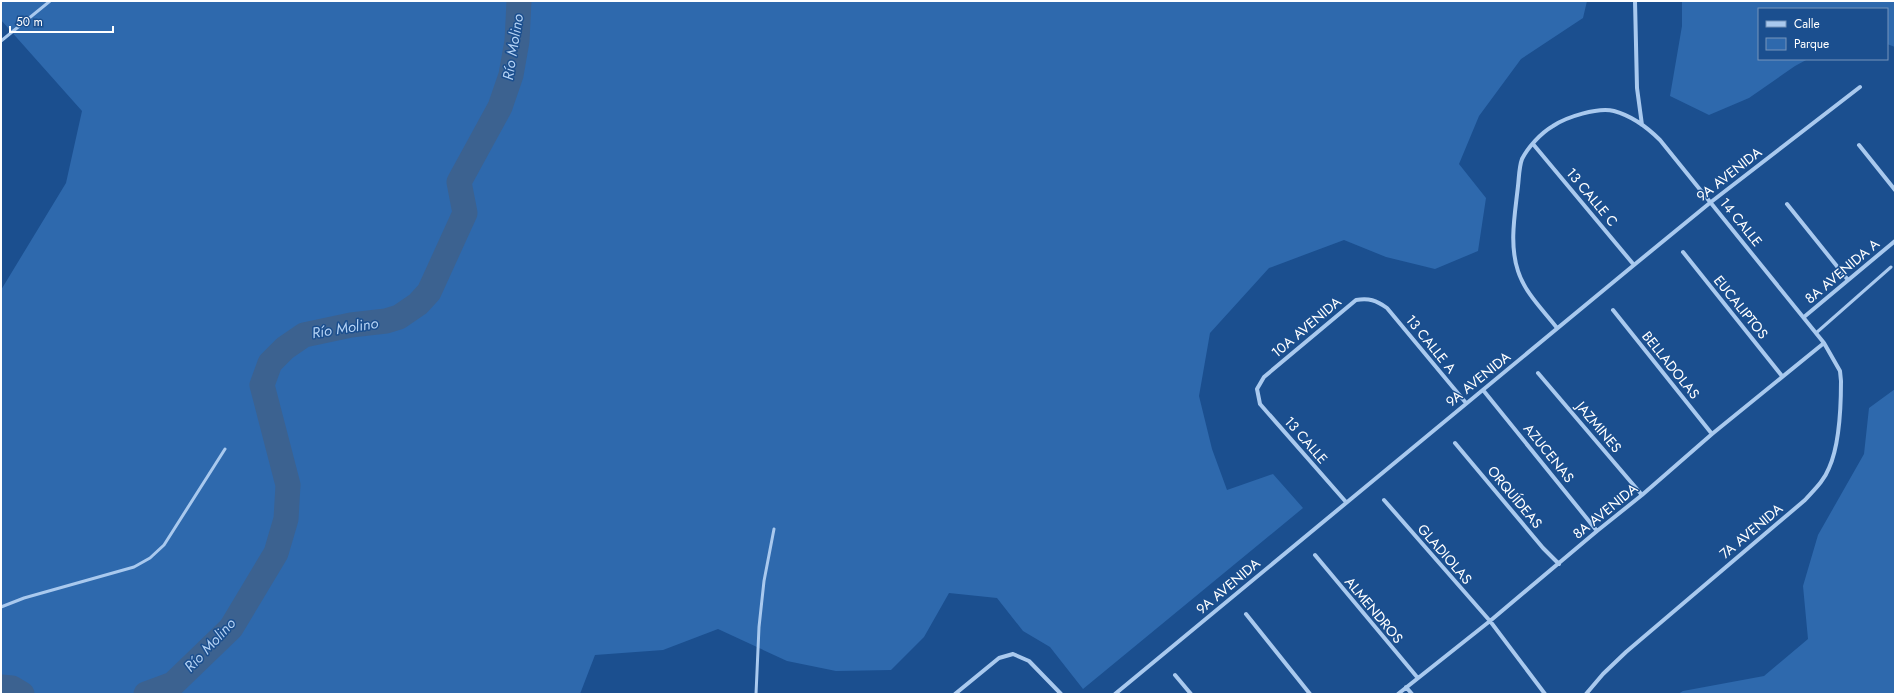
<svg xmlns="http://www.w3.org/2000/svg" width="1896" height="695" font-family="Jost,sans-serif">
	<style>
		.green { fill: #2e69ad }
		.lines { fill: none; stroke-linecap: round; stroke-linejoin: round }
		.river { stroke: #3c6290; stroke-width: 25 }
		.service { stroke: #a9c9ee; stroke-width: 3 }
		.minor { stroke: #a9c9ee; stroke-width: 4 }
		.labels { text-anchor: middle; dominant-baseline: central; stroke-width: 3; stroke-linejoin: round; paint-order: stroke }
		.street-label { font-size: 14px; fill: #fff; stroke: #1b4f8f }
		.water-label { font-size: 15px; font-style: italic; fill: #b5d3f5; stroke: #1b4f8f }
	</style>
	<rect width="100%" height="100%" fill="#1b4f8f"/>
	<path class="green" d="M 1,1 L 1587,1 L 1583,18 L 1521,59 L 1479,116 L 1459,164 L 1486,198 L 1478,251 L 1435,269 L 1386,257 L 1344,240 L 1269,268 L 1210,333 L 1199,396 L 1212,449 L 1227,490 L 1273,474 L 1303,508 L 1083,689 L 1050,647 L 1023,631 L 997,598 L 949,593 L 924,637 L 891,670 L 836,671 L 787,661 L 718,629 L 663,650 L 595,655 L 580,694 L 1,694 L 1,290 L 66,183 L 82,111 L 1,20 Z
		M 1682,1 L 1895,1 L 1895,47 L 1887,44 L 1887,9 L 1759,9 L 1759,59 L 1808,59 L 1795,66 L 1749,98 L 1709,115 L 1670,96 L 1682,26 Z
		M 1895,389 L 1895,694 L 1678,694 L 1683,691 L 1764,676 L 1808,639 L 1803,586 L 1818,535 L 1864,454 L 1869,408 Z"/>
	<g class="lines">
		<path class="river" d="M 1,687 L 12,688 L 22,694
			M 146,694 L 173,684 L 231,628 L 276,553 L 286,519 L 288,485 L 262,385 L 270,363 L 285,348 L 304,335 L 351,325 L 386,321 L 399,317 L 418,304 L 429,292 L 465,213 L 459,182 L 500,107 L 511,75 L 517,41 L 519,1"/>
		<path class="service" d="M 1,41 L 50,1
			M 1816,333 L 1891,267
			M 1,607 L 24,598 L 134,567 L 150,558 L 164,545 L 225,449
			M 756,694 L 759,627 L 764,581 L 774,529"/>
		<path class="minor" d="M 1635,1 L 1637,88 L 1642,125
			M 1533,144 L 1634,265
			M 1859,145 L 1895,190
			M 1787,204 L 1848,280
			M 1683,252 L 1782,376
			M 1613,310 L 1712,434
			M 1804,317 L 1895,241
			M 1557,328 C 1543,310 1525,293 1518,271 C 1509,244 1515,214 1518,186 C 1519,178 1519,167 1522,159 C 1528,147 1541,133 1553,126 C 1566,117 1598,107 1614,111 C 1632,116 1647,127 1660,140 L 1824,343 L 1840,371 L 1841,381 C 1841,406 1839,446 1829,468 C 1824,481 1814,490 1805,500 L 1626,652 L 1603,674 L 1586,694
			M 1538,373 L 1642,495
			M 1483,390 L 1597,531
			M 1455,443 L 1543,548 L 1559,564
			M 1384,500 L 1490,621 L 1545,694
			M 1346,502 L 1260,404 L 1257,389 L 1264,377 L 1356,300 C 1369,298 1376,300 1387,308 L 1466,403
			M 1315,555 L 1417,677
			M 1246,614 L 1310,694
			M 1175,675 L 1191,694
			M 1406,687 L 1412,694
			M 955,694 L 999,658 L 1013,654 L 1029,661 L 1061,694
			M 1115,694 L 1634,265 L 1711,202 L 1860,87
			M 1398,694 L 1490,621 L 1597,531 L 1642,495 L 1712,434 L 1824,343"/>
	</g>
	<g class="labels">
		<g class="street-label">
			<text transform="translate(1729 174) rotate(-38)">9A AVENIDA</text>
			<text transform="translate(1592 197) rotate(50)">13 CALLE C</text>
			<text transform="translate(1741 222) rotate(51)">14 CALLE</text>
			<text transform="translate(1842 271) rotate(-40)">8A AVENIDA A</text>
			<text transform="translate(1741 307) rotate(51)">EUCALIPTOS</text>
			<text transform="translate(1306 327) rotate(-40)">10A AVENIDA</text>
			<text transform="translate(1431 344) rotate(51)">13 CALLE A</text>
			<text transform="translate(1671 365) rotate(51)">BELLADOLAS</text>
			<text transform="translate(1478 379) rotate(-39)">9A AVENIDA</text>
			<text transform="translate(1599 427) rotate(50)">JAZMINES</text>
			<text transform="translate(1306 440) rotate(49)">13 CALLE</text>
			<text transform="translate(1549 453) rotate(51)">AZUCENAS</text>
			<text transform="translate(1515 497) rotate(50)">ORQUÍDEAS</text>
			<text transform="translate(1605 511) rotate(-39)">8A AVENIDA</text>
			<text transform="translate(1751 531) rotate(-40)">7A AVENIDA</text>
			<text transform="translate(1445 554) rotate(49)">GLADIOLAS</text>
			<text transform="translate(1228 586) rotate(-40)">9A AVENIDA</text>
			<text transform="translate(1374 610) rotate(50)">ALMENDROS</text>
		</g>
		<g class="water-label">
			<text transform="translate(513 47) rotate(-81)">Río Molino</text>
			<text transform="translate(345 328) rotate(-9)">Río Molino</text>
			<text transform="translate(210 645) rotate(-47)">Río Molino</text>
		</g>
	</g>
	<rect width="1896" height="695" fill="none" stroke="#ffffff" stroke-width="4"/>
	<rect x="1758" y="8" width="130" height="52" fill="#1b4f8f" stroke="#7695bc"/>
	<rect x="1766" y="21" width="20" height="6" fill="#a9c9ee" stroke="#7695bc"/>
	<text x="1794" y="28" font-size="12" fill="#ffffff">Calle</text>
	<rect x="1766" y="38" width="20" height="12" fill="#2e69ad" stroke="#7695bc"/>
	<text x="1794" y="48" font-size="12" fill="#ffffff">Parque</text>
	<path d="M10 26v6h103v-6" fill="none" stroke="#ffffff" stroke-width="2"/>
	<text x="16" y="26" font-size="12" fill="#ffffff" stroke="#1b4f8f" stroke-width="3" paint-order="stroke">50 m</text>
</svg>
